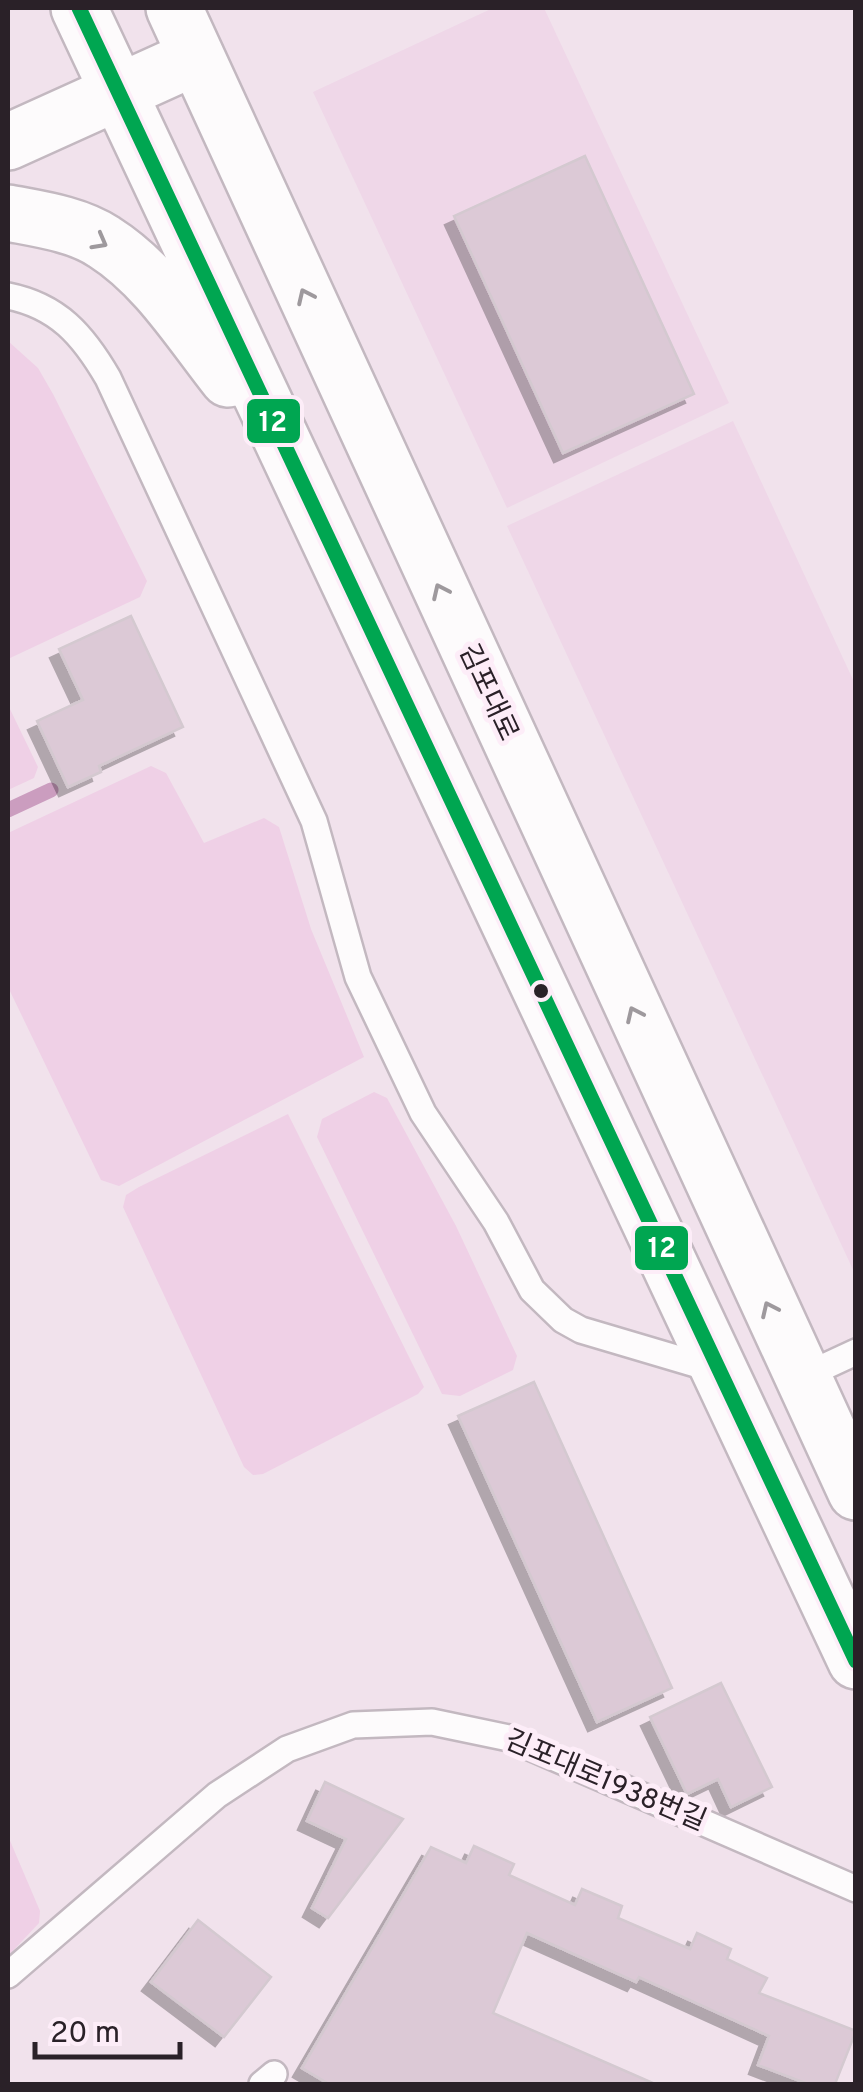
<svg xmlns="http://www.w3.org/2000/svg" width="863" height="2092" font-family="Overpass,'Noto Sans KR',sans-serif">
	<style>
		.built { fill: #efd7e8 }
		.green { fill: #efd0e6 }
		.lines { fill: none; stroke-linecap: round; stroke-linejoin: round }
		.stream { stroke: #cb9dbf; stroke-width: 15 }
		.building { fill: #dcc9d6; stroke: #d4c9d0; stroke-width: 2.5; filter: url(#shadow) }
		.service-casing { stroke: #c3b8c0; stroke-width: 30 }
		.tertiary-casing { stroke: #c3b8c0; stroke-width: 60 }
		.primary-casing { stroke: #c3b8c0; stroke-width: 60 }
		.service { stroke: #fdfbfc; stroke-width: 25 }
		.tertiary { stroke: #fdfbfc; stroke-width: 55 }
		.primary { stroke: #fdfbfc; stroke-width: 55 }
		.bus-1-casing { stroke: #fdedf8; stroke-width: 22 }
		.bus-1 { stroke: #00a651; stroke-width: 15 }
		.oneway { stroke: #9e999d }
		.bus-dot { fill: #2a2128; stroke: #fdedf8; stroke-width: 4 }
		.labels { text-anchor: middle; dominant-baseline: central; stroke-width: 10; stroke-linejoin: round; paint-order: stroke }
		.street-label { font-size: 28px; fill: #2a2128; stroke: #fdedf8 }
		.line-badge { stroke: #fdedf8; stroke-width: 4 }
		.badge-label { font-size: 28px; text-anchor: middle; font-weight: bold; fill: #fff }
	</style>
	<defs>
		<filter id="shadow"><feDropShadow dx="-9" dy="9" stdDeviation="0" flood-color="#0004"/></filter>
	</defs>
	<rect width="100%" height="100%" fill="#f1e2ec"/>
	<path class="built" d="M 493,8 L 544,8 L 729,403 L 507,508 L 313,92 Z
		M 733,421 L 855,684 L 855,1274 L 507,526 Z"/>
	<path class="green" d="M 8,341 L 38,368 L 53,394 L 147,581 L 140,597 L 8,659 Z
		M 8,705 L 38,767 L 34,778 L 8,790 Z
		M 151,766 L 166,773 L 204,843 L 264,818 L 279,827 L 311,929 L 364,1057 L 119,1186 L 101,1180 L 8,987 L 8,833 Z
		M 374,1092 L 387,1098 L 456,1226 L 517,1356 L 513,1370 L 460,1396 L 442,1394 L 317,1137 L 322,1119 Z
		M 288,1114 L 424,1387 L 418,1394 L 263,1474 L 253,1475 L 244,1467 L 123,1207 L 126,1195 L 139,1187 Z
		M 8,1836 L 40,1911 L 39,1923 L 8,1956 Z"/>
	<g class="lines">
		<path class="stream" d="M 8,810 L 51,790"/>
	</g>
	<path class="building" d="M 585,156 L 694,394 L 563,453 L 454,216 Z
		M 131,616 L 183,727 L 99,766 L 101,772 L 68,787 L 37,721 L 83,700 L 59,649 Z
		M 534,1382 L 672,1688 L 597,1722 L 458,1416 Z
		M 721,1683 L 772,1787 L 731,1807 L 718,1779 L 687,1794 L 650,1717 Z
		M 325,1782 L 403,1819 L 328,1918 L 312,1908 L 346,1839 L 307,1821 Z
		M 474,1846 L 514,1864 L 509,1875 L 575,1905 L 582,1889 L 622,1906 L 618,1918 L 690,1949 L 697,1933 L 731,1949 L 727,1959 L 767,1978 L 759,1993 L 856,2031 L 835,2084 L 808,2084 L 758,2065 L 769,2036 L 639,1977 L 636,1982 L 527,1933 L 493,2013 L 655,2084 L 329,2084 L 302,2068 L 431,1847 L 466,1863 Z
		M 198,1920 L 271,1977 L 224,2037 L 151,1982 Z"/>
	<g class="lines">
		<g class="service-casing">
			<path id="service" d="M 8,296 C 58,306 83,335 108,378 L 314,821 L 358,977 L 423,1113 L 496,1222 L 532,1290 L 563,1320 L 581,1330 L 716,1370
				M 800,1378 L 856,1352
				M 8,1975 L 217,1795 L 287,1749 L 353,1725 L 432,1722 L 509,1738 L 856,1889
				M 262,2084 L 274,2074"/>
		</g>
		<g class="tertiary-casing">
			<path id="tertiary" d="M 8,142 L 196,57"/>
		</g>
		<g class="primary-casing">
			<path id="primary" d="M 79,8 L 856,1661
				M 174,8 L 856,1492
				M 8,213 C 39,219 77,224 104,242 C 156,275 190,331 228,379"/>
		</g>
		<use href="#service" class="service"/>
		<use href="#tertiary" class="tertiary"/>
		<use href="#primary" class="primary"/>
		<g class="bus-1-casing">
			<path id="bus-1" d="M 79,8 L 856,1661"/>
		</g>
		<use href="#bus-1" class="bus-1"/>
	</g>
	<defs><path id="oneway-chevron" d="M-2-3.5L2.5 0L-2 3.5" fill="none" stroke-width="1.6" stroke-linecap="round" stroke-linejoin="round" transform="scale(2.5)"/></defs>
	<g class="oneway">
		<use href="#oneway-chevron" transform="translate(100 242) rotate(29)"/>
		<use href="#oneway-chevron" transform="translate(305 296) rotate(-115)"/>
		<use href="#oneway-chevron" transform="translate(440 591) rotate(-115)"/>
		<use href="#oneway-chevron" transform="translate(634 1014) rotate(-115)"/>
		<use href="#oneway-chevron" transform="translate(769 1309) rotate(-115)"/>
	</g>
	<circle class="bus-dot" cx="541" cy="991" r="9"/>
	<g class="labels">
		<g class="street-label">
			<text transform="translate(487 693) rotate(65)">김포대로</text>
			<text transform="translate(605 1782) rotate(23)">김포대로1938번길</text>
		</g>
	</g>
	<g class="line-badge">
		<rect x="245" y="397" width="57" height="48" rx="10" fill="#00a651"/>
		<rect x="633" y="1224" width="57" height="48" rx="10" fill="#00a651"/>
	</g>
	<g class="badge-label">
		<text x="273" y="431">12</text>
		<text x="662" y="1257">12</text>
	</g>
	<rect width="863" height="2092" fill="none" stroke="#2a2128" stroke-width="20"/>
	<path d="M35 2042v15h145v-15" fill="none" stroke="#2a2128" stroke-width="5"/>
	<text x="50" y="2042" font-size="30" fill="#2a2128" stroke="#fdedf8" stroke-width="8" paint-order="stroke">20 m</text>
</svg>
